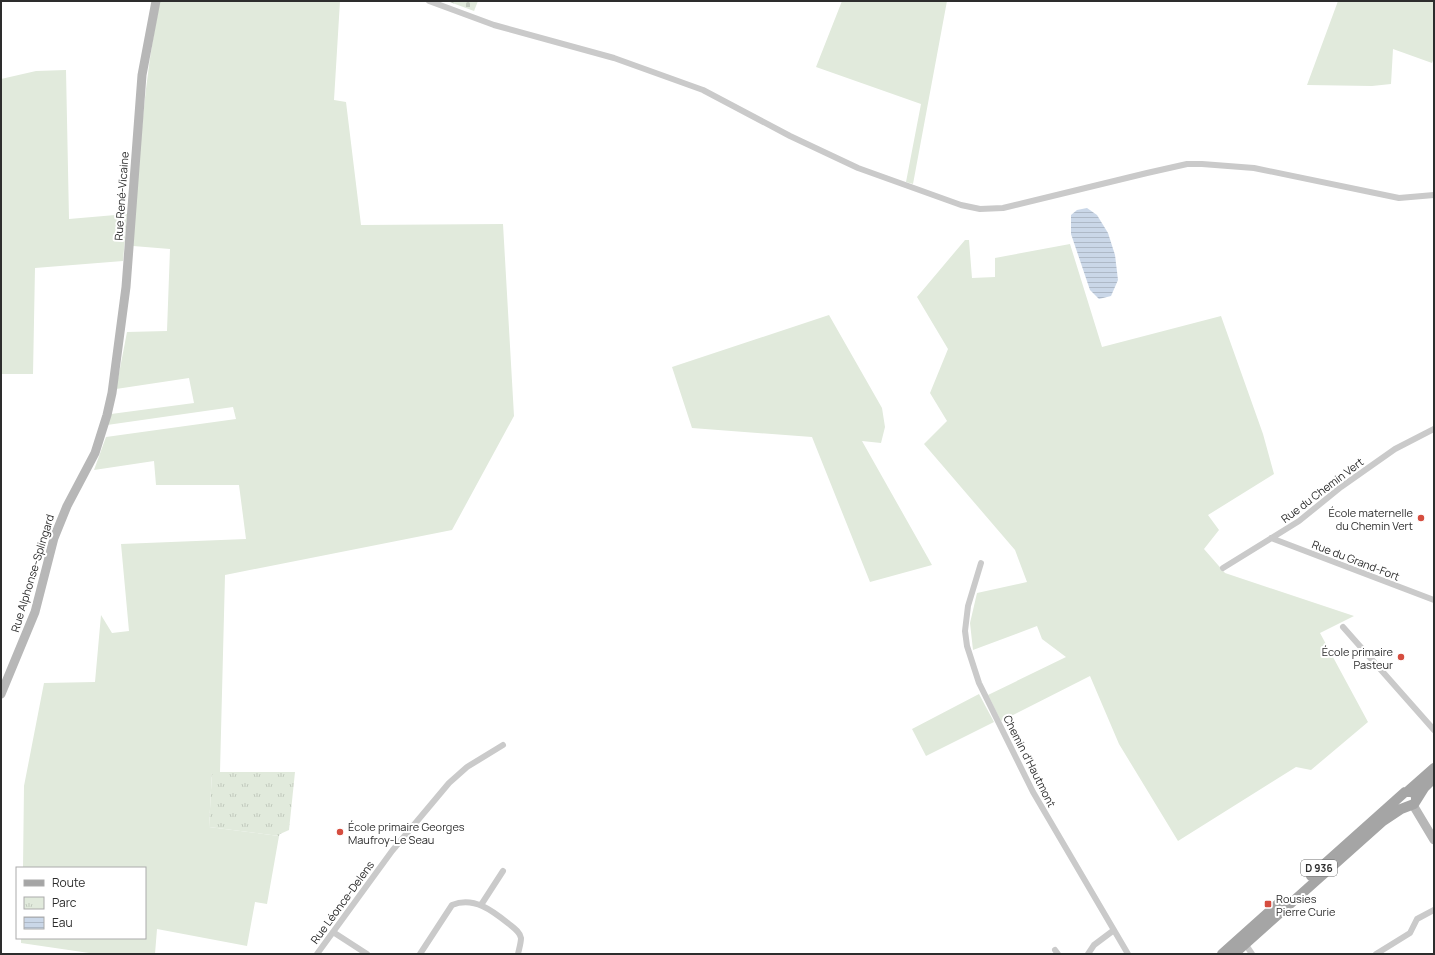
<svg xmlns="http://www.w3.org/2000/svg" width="1435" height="955" font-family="Manrope,sans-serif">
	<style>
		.grass { fill: #e1eadc }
		.cemetery { fill: url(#cemetery-stones) }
		.park { fill: url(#park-tufts) }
		.water { fill: url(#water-rules) }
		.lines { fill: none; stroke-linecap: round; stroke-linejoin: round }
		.street { stroke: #cacaca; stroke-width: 6 }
		.secondary { stroke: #b7b7b7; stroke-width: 9 }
		.primary { stroke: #a5a5a5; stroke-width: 10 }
		.poi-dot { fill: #d54d3f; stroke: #fff; stroke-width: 1.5 }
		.labels { text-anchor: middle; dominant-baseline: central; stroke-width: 4; stroke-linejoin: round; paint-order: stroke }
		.shield { fill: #fff; stroke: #6c6c6c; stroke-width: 1 }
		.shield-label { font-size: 10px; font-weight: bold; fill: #2d2d2d }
		.street-label { font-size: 11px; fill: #2d2d2d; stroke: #fff }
		.poi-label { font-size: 11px; fill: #2d2d2d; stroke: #fff; text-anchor: end }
	</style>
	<defs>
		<pattern id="cemetery-stones" width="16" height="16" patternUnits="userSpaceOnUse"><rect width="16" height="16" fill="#e1eadc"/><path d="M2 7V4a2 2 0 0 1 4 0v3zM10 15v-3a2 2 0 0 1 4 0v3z" fill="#c1c9bd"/></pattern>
		<pattern id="park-tufts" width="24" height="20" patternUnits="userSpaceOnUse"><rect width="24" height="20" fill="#e1eadc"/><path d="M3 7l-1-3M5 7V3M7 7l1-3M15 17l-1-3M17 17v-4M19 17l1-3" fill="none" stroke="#c1c9bd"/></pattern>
		<pattern id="water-rules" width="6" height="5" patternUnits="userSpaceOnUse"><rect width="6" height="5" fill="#cad7e8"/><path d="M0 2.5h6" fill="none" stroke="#aeb9c7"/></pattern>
	</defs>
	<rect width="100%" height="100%" fill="#fff"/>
	<path class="grass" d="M 160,1 L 340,1 L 334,100 L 346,102 L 361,225 L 503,224 L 514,416 L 452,530 L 225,575 L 220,772 L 212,772 L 209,827 L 279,836 L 267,904 L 255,902 L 247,946 L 157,929 L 155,954 L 96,954 L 21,943 L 21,938 L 145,938 L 145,868 L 23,868 L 24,786 L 44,683 L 95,682 L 101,615 L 112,633 L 129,631 L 121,544 L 246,539 L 239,485 L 156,485 L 154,461 L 94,470 L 106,437 L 236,419 L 233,407 L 107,425 L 111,414 L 194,403 L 189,378 L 116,389 L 127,332 L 167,331 L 170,249 L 133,246 C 139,164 143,82 160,1 Z
		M 842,1 L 947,1 L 913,184 L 906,182 L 921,104 L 816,67 Z
		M 1338,1 L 1434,1 L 1434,58 L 1432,63 L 1393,49 L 1391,84 L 1372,86 L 1307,85 Z
		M 66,70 L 69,219 L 127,214 L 123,261 L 35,268 L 33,374 L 1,374 L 1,79 L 36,71 Z
		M 965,240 L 969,240 L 972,278 L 995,277 L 995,258 L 1070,244 L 1102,347 L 1221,316 L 1263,434 L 1274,474 L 1208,515 L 1219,530 L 1204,549 L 1225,573 L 1354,616 L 1320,633 L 1368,722 L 1311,770 L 1296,767 L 1178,841 L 1119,744 L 1090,676 L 1001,721 L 988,695 L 1066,657 L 1042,639 L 1037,626 L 973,650 L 970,623 L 977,593 L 1027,582 L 1015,550 L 924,444 L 947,421 L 930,393 L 948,349 L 917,297 Z
		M 829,315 L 882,408 L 885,427 L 881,443 L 862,441 L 932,565 L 870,582 L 812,437 L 692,428 L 672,367 Z
		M 979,694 L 994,722 L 926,756 L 912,729 Z"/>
	<path class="cemetery" d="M 447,1 L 478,1 L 474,11 Z"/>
	<path class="park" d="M 212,772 L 295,772 L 289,830 L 280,834 L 279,836 L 209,827 Z"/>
	<path class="water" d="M 1087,208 L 1097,215 L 1108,233 L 1115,255 L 1118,280 L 1111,296 L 1099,299 L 1090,290 L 1071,234 L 1071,215 L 1077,210 Z"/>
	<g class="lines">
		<path class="street" d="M 429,1 L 494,25 L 614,58 L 703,90 L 790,136 L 858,168 L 961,205 L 980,209 L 1003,208 L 1147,173 L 1187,164 L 1202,164 L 1254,168 L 1399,198 L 1434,195
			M 1271,538 L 1434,600
			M 981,563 L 968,606 L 965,631 L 967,646 L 979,683 L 1033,792 L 1128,954
			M 1223,568 L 1299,521 L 1341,487 L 1395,449 L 1434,429
			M 1343,627 L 1434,730
			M 481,905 L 503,871
			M 333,932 L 367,954
			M 1244,942 L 1252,954
			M 1055,950 L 1058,954
			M 317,954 L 392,851 L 449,783 L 467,767 L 503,745
			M 420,954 L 452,905 C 474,896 493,911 509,924 C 514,928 520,932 521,938 C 521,943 519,949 518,954
			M 1088,954 L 1094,945 L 1114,930
			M 1376,954 L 1410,933 L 1417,919 L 1434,910"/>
		<path class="secondary" d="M 1,694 L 35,612 L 54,538 L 67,506 L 95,453 L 107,415 L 112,393 L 126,287 L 142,75 L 156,1
			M 1413,805 L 1434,840"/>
		<path class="primary" d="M 1408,791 L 1434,768
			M 1311,876 L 1405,792 L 1413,792 L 1416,796 L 1416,801
			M 1222,954 L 1279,903
			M 1234,954 L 1383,821 L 1401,809 L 1414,804 L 1424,788 L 1434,778"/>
	</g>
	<g class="poi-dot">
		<circle cx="1421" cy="518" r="4"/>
		<circle cx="1401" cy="657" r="4"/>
		<circle cx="340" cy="832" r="4"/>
		<rect x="1264" y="900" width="8" height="8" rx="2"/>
	</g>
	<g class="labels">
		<rect class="shield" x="1301" y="860" width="36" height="16" rx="3"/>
		<g class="shield-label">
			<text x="1319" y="868">D 936</text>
		</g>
		<g class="street-label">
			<text transform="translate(121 196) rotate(-86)">Rue René-Vicaine</text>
			<text transform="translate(1322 490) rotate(-37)">Rue du Chemin Vert</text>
			<text transform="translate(1356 560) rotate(21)">Rue du Grand-Fort</text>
			<text transform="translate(32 573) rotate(-73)">Rue Alphonse-Splingard</text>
			<text transform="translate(1030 761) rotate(63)">Chemin d'Hautmont</text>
			<text transform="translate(342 902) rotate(-54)">Rue Léonce-Delens</text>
		</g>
		<g class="poi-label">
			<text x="1413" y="512">École maternelle<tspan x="1413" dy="13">du Chemin Vert</tspan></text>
			<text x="1393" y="651">École primaire<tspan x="1393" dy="13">Pasteur</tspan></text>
			<text x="348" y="826" text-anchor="start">École primaire Georges<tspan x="348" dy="13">Maufroy-Le Seau</tspan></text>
			<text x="1276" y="898" text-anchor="start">Rousies<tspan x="1276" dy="13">Pierre Curie</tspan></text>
		</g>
	</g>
	<rect width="1435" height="955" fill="none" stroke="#2d2d2d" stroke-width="4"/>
	<rect x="16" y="867" width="130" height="72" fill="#ffffff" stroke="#ababab"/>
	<rect x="24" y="880" width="20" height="6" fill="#a5a5a5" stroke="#ababab"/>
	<text x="52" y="887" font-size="12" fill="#2d2d2d">Route</text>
	<rect x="24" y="897" width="20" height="12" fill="url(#park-tufts)" stroke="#ababab"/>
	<text x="52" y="907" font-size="12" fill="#2d2d2d">Parc</text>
	<rect x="24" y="917" width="20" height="12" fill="url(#water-rules)" stroke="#ababab"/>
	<text x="52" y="927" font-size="12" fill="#2d2d2d">Eau</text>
</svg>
